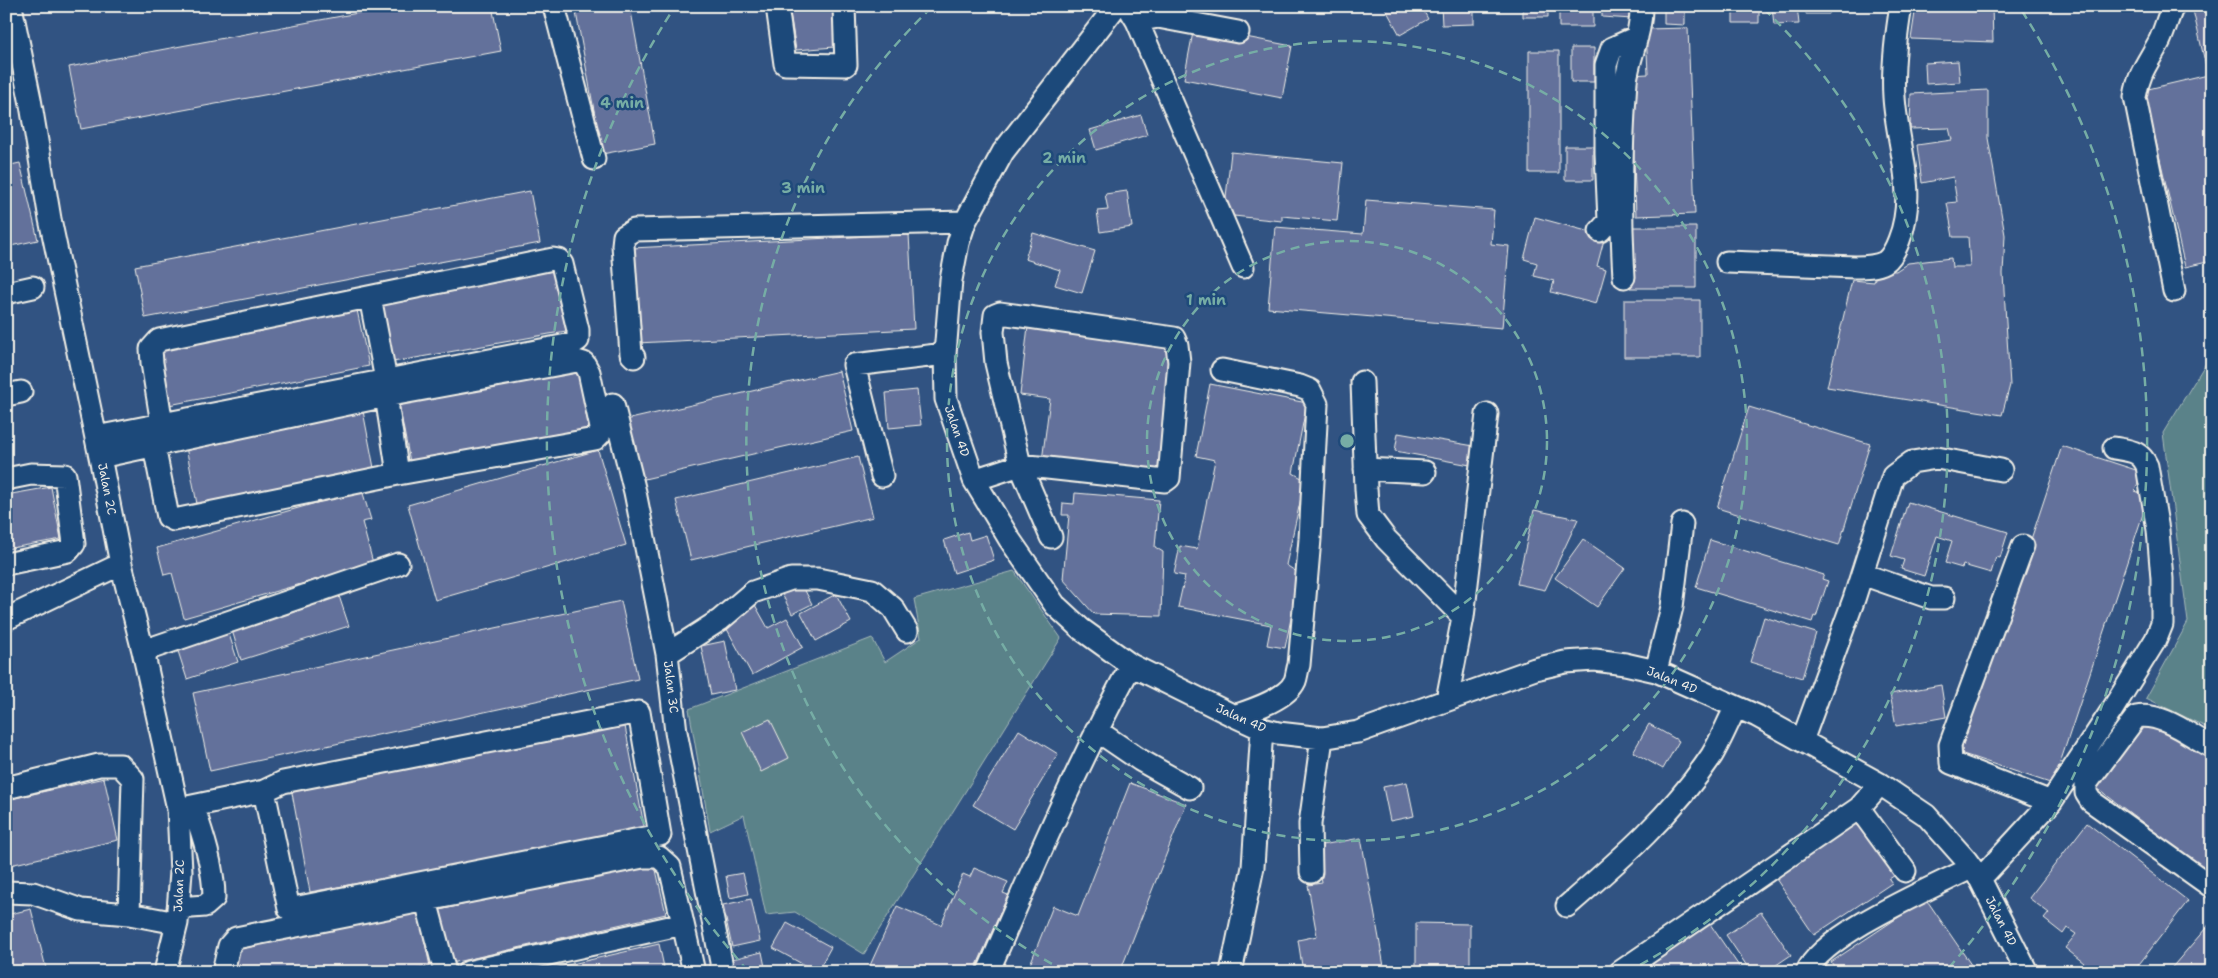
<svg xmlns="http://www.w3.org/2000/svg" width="2218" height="978" font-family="'Shantell Sans',sans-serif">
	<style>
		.green { fill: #5a8289; stroke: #a7bab8 }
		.building { fill: #63719b; stroke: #f4f1e8 }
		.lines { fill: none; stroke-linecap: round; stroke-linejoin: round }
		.minor-casing { stroke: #f4f1e8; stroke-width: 25 }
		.minor { stroke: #1f4a7a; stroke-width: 21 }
		.ring { fill: none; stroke: #76ada5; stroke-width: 2.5; stroke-dasharray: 9 6 }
		.labels { text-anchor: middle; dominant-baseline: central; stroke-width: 5; stroke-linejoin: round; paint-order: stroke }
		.street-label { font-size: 12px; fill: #f4f1e8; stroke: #1f4a7a }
		.centre { fill: #76ada5; stroke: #1f4a7a; stroke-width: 2.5 }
		.ring-label { font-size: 15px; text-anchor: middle; font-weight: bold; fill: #76ada5; stroke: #1f4a7a; stroke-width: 5; stroke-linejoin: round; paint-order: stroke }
	</style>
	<rect width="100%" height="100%" fill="#315382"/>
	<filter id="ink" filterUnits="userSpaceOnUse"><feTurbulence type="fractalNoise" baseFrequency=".02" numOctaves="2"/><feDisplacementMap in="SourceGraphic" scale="10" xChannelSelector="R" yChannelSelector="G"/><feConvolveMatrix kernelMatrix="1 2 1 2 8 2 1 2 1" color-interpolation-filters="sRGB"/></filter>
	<g filter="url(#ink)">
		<path class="green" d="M 2212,353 L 2212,730 L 2146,698 L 2188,622 L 2163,433 Z
			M 1014,571 L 1061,638 L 864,954 L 795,912 L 766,915 L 744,815 L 710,831 L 689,709 L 872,638 L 885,662 L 921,638 L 914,599 Z"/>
		<path class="building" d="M 395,6 L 492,6 L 501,51 L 81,129 L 69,67 Z
			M 630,6 L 655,144 L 602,154 L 575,7 Z
			M 789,6 L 834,6 L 835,47 L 796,50 Z
			M 1384,6 L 1421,6 L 1428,19 L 1400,35 Z
			M 1441,6 L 1474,6 L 1474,24 L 1442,25 Z
			M 1523,6 L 1548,6 L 1548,17 L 1523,17 Z
			M 1559,6 L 1593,6 L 1593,27 L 1559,27 Z
			M 1602,6 L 1633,6 L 1632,19 L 1602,17 Z
			M 1664,6 L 1685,6 L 1685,25 L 1664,24 Z
			M 1690,6 L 1724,6 L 1723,9 L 1690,8 Z
			M 1733,6 L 1759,6 L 1759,23 L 1733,23 Z
			M 1772,6 L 1797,6 L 1799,24 L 1774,25 Z
			M 1806,6 L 1833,6 L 1829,14 L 1806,14 Z
			M 1916,6 L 1992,6 L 1993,42 L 1911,39 Z
			M 2192,6 L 2212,6 L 2212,261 L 2185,267 L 2144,90 L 2208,75 Z
			M 1194,27 L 1292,46 L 1282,98 L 1184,79 Z
			M 1688,28 L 1695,214 L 1636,216 L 1631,75 L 1648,74 L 1646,29 Z
			M 1571,48 L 1594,48 L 1594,82 L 1571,82 Z
			M 1529,51 L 1559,51 L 1559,173 L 1529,173 Z
			M 1958,61 L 1960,82 L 1926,84 L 1925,63 Z
			M 1988,90 L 1988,138 L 2005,235 L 2003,274 L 2010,385 L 2002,415 L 1827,387 L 1852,280 L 1874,282 L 1877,270 L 1896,271 L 1908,263 L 1951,258 L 1952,267 L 1970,267 L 1968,237 L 1953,237 L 1947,203 L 1957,202 L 1953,177 L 1922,183 L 1917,145 L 1952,140 L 1949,128 L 1910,129 L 1911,94 Z
			M 1141,115 L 1147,135 L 1096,150 L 1090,130 Z
			M 1565,146 L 1593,146 L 1593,180 L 1565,180 Z
			M 1231,152 L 1343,163 L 1337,221 L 1282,216 L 1282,221 L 1224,215 Z
			M 20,163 L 38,240 L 6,247 L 6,166 Z
			M 530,191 L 540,243 L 145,318 L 135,266 Z
			M 1127,191 L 1132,227 L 1100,232 L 1097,211 L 1108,210 L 1105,194 Z
			M 1366,200 L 1494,210 L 1491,244 L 1509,246 L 1502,328 L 1268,308 L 1275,227 L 1363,234 Z
			M 1535,217 L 1605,236 L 1597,266 L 1606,269 L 1596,304 L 1551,292 L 1554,281 L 1534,276 L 1537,263 L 1524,259 Z
			M 1630,227 L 1696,227 L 1696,288 L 1630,288 Z
			M 1033,233 L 1095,251 L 1082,293 L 1055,285 L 1060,270 L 1025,259 Z
			M 909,234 L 914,329 L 637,343 L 632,248 Z
			M 554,270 L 566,331 L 393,362 L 382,301 Z
			M 1624,300 L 1700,300 L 1700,357 L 1624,357 Z
			M 357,310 L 369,366 L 169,405 L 157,349 Z
			M 1028,326 L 1173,343 L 1158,475 L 1042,461 L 1050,399 L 1020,395 Z
			M 578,370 L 589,428 L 410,462 L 399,404 Z
			M 839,371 L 853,431 L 640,480 L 626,420 Z
			M 1210,384 L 1307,403 L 1293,473 L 1305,480 L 1286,565 L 1300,574 L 1285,648 L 1267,645 L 1271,625 L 1178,607 L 1185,576 L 1174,574 L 1180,546 L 1197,549 L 1215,460 L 1196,456 Z
			M 917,390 L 921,425 L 889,428 L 886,393 Z
			M 1749,407 L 1870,444 L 1839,545 L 1717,508 Z
			M 363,411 L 374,468 L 197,504 L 186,447 Z
			M 1398,433 L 1474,446 L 1470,465 L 1395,451 Z
			M 2062,446 L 2142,472 L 2135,491 L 2149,496 L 2053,784 L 1960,753 Z
			M 598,450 L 626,545 L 435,600 L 408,505 Z
			M 858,457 L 873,517 L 691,560 L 676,500 Z
			M 51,487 L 61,539 L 6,549 L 6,495 Z
			M 362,490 L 371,520 L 362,522 L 373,563 L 184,618 L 172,573 L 164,575 L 157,548 Z
			M 1075,493 L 1159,500 L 1155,547 L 1163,552 L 1161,616 L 1094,614 L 1063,579 L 1069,515 L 1062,515 L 1063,503 L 1074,504 Z
			M 1908,502 L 2008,532 L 2000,558 L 1996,557 L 1991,573 L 1963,565 L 1962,568 L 1945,563 L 1952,541 L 1937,536 L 1924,576 L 1901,569 L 1904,560 L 1891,556 Z
			M 1534,510 L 1578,519 L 1545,590 L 1517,584 Z
			M 968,532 L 970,540 L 986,535 L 994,560 L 954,573 L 944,540 Z
			M 1583,539 L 1625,568 L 1597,607 L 1555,578 Z
			M 1710,540 L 1824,575 L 1822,579 L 1828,581 L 1816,617 L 1814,616 L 1812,622 L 1696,587 Z
			M 800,581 L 812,604 L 792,614 L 780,590 Z
			M 338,593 L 349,626 L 241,660 L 231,627 Z
			M 836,594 L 851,622 L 816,641 L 801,613 Z
			M 621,601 L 638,679 L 210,771 L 193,693 Z
			M 754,603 L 768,628 L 787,618 L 803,647 L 752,675 L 722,620 Z
			M 1764,617 L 1816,633 L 1802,678 L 1750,662 Z
			M 227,628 L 238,662 L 187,679 L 176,645 Z
			M 725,641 L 735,690 L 711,695 L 701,646 Z
			M 1941,685 L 1946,717 L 1896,726 L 1890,694 Z
			M 770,719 L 789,758 L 761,772 L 742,732 Z
			M 2144,719 L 2212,756 L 2212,875 L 2093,785 Z
			M 624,721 L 645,831 L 310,892 L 290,782 Z
			M 1649,724 L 1679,741 L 1663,769 L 1633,752 Z
			M 1019,730 L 1058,754 L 1013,829 L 973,805 Z
			M 104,778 L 118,840 L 6,866 L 6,800 Z
			M 1407,782 L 1414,816 L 1390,821 L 1383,787 Z
			M 1130,783 L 1186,804 L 1120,972 L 1027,972 L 1053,906 L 1078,916 Z
			M 1855,823 L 1859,828 L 1864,825 L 1897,874 L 1889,879 L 1892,883 L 1814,935 L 1774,876 Z
			M 2087,823 L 2188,901 L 2133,972 L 2086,972 L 2081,967 L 2084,963 L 2065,948 L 2076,934 L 2067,928 L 2063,934 L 2044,919 L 2049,913 L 2029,898 Z
			M 1361,838 L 1385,972 L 1303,972 L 1298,940 L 1317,936 L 1308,885 L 1322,883 L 1316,846 Z
			M 654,861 L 666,914 L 452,963 L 440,910 Z
			M 974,868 L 1008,882 L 1003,893 L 1008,895 L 974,972 L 867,972 L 897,906 L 941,925 L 963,874 L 970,877 Z
			M 743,873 L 748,894 L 730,898 L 726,876 Z
			M 751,899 L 760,941 L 732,947 L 723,905 Z
			M 1926,899 L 1976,972 L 1838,972 L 1831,962 Z
			M 417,907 L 430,966 L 407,972 L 232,972 L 237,948 Z
			M 31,909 L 47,972 L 6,972 L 6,915 Z
			M 1761,912 L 1791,955 L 1766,972 L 1751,972 L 1726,935 Z
			M 1708,921 L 1743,972 L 1645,972 L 1648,970 L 1644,964 Z
			M 2212,921 L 2212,972 L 2168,972 Z
			M 787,923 L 831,947 L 817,972 L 773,948 Z
			M 1416,923 L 1470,924 L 1470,969 L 1458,969 L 1458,972 L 1429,972 L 1429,967 L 1416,967 Z
			M 659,944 L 665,972 L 537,972 Z
			M 762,952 L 766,972 L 735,972 L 732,959 Z"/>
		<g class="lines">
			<g class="minor-casing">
				<path id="minor" d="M 11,6 L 30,99 L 50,219 L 100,457 L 121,564 L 143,651 L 178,809 L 181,872 L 177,923 L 165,972
					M 554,6 L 594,159
					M 777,6 L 785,64 L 846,65 L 844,6
					M 1116,6 L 1003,152 L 965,222 L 958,243 L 951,280 L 945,354 L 946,399 L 974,480 L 1010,540 L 1055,605 L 1081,629 L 1131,665 L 1234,716 L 1262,729 L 1278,733 L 1322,738 L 1358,732 L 1535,669 L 1565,662 L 1595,660 L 1625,664 L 1656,671 L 1757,716 L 1880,784 L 1926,815 L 1966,860 L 1980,879 L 2027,972
					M 1128,6 L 1137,21 L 1243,267
					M 2173,6 C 2168,17 2165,29 2160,40 C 2149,62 2139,71 2135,97 L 2174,291
					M 1137,21 L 1158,17 L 1238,32
					M 1600,231 L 1609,221 L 1606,153 L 1606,65 L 1612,48 L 1637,37
					M 1727,262 L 1855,267 C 1864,267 1876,267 1885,262 C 1892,257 1896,248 1899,240 C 1918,192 1897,146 1894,97 C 1892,67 1896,36 1901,6
					M 1624,277 C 1620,212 1621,147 1626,81 C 1629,56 1642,32 1641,6
					M 6,293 L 33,287
					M 370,297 L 386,380
					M 634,357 L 631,354 L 623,245 L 624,236 L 634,230 L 965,222
					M 1222,370 L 1300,386 L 1310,390 L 1317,404 L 1310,539 L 1299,665 C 1297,670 1297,676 1295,681 C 1287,699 1252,710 1234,716
					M 1362,382 L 1366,489 L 1368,515 L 1386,539 L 1463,617
					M 6,395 L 21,392
					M 386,396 L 398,474
					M 613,404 L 635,492 L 667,654 L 676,732 L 723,972
					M 96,437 L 572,344 L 578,340 L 578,330 L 562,264 L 559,260 L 553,259 L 159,340 L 151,349 L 152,363 L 162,424
					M 100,457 L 386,396 L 577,361 L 584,363 L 589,372 L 601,428 L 600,434 L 595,439 L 398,474 L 174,520 L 168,517 L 154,446
					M 1365,469 L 1425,472
					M 882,476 L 854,365 L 945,354
					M 6,479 L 31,474 L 65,475 L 74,544 L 68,551 L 6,564
					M 974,480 L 1020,465 L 1165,481 L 1169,478 L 1179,362 L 1177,345 L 1174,338 L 1000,313 L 995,315 L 993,332 L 996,363 L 1020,465 L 1051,537
					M 2023,546 L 1950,745 L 1951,763 L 2051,802
					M 1862,574 L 1931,598 L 1944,598
					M 6,619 L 121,564
					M 143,651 L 398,564
					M 667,654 L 720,620 L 753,592 L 791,579 L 818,579 L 872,590 L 893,608 L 907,631
					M 1656,671 L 1672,607 L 1682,524
					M 1447,700 L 1463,617 L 1487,414
					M 1096,730 L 1140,760 L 1190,788
					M 1802,741 L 1854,599 L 1893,476 L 1912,462 L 1937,458 L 2001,470
					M 2212,747 C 2189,735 2162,712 2136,717 L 2086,784 L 2086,793 L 2091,801 L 2212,887
					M 6,788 L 99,765 L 120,765 L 133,779 L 129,914
					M 1859,808 L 1905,871
					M 178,809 L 264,791 L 289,909 L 660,835 L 639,712 L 283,782 L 264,791
					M 1311,872 L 1310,824 L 1322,738
					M 1980,879 L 2051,802 L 2112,710 L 2156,639 L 2162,624 L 2162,579 L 2158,530 L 2147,466 C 2140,450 2129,451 2114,448
					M 6,892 L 33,893 L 81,910 L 129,914 L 177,923
					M 426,901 L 445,972
					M 1567,906 C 1621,859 1672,815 1712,755 C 1721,740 1728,722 1736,707
					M 178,908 L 205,906 L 214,898 C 214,868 203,835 193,806
					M 223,972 L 229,946 L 236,938 L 643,857 L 659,857 L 670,867 L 694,972
					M 468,972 L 683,924
					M 988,972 C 1033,868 1077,765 1131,665
					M 1231,972 L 1253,867 L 1262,729
					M 1620,972 L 1859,808 L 1880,784
					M 1807,972 C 1821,935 1934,887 1971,868"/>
			</g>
			<use href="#minor" class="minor"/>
		</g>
	</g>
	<g class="ring">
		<circle cx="1347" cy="441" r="200"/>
		<circle cx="1347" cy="441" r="400"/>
		<path d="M1065 971A600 600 0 0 1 930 9M1764 9A600 600 0 0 1 1629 971"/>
		<path d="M748 971A800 800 0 0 1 672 11M2022 11A800 800 0 0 1 1946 971"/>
	</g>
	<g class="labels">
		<g class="street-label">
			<text transform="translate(957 431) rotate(71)">Jalan 4D</text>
			<text transform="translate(107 489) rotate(79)">Jalan 2C</text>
			<text transform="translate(1672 680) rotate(22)">Jalan 4D</text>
			<text transform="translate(671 687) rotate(83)">Jalan 3C</text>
			<text transform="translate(1241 718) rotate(24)">Jalan 4D</text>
			<text transform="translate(179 886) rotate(-88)">Jalan 2C</text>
			<text transform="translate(2001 921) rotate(63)">Jalan 4D</text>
		</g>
	</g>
	<circle cx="1347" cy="441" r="8" class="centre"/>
	<g class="ring-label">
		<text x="622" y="108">4 min</text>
		<text x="1064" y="163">2 min</text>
		<text x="803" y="193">3 min</text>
		<text x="1206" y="305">1 min</text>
	</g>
	<rect width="2218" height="978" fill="none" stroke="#1f4a7a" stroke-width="25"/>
	<rect x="12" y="12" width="2193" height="953" fill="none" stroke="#f4f1e8" stroke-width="2" filter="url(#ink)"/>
</svg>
